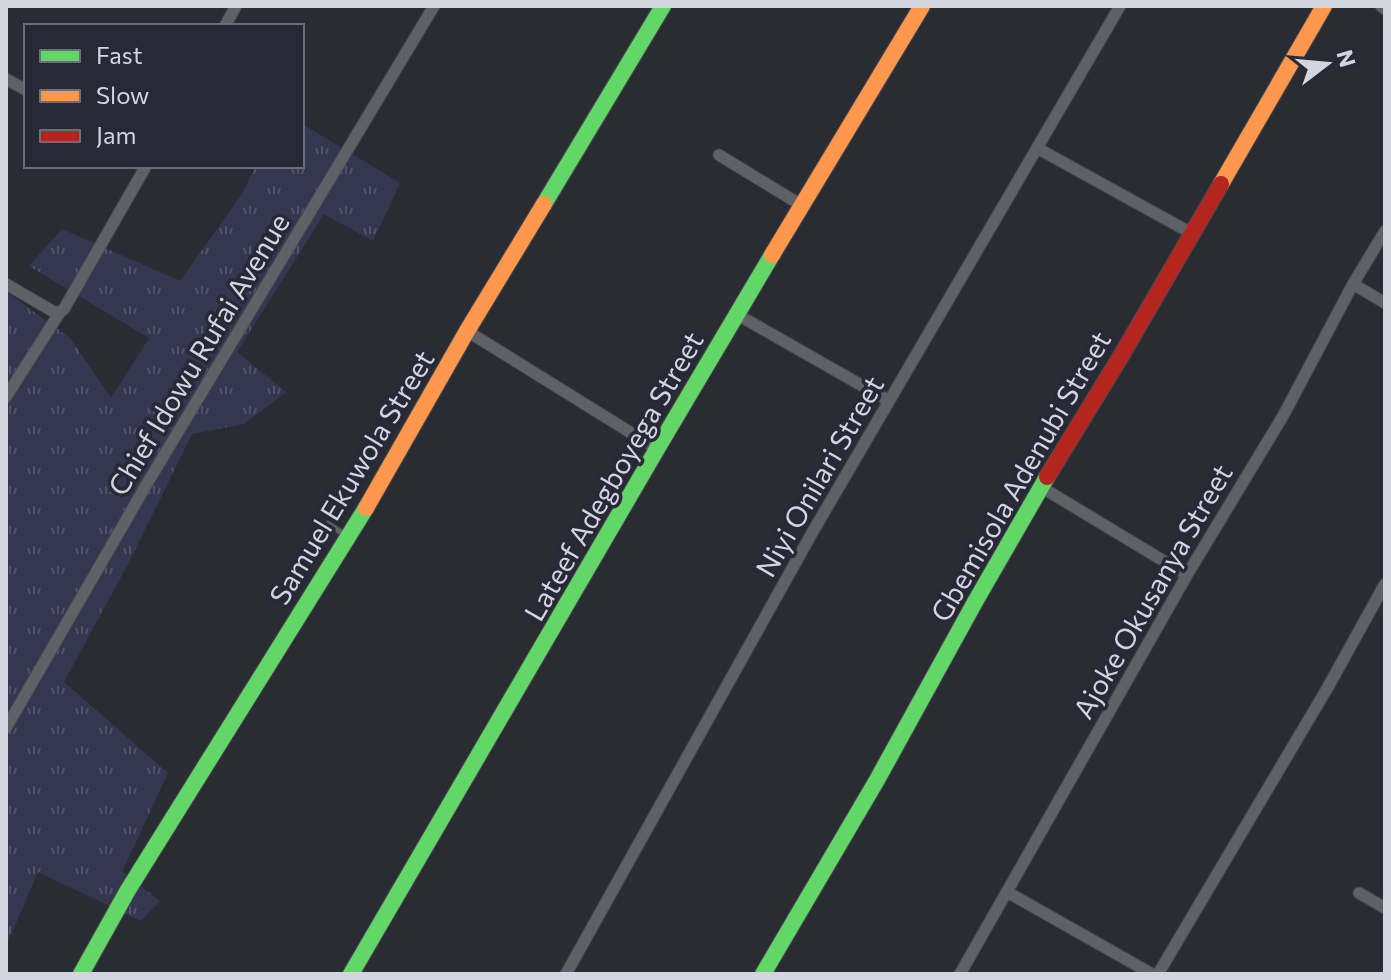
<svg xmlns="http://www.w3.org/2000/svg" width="1391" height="980" font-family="Commissioner,sans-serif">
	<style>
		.grass { fill: url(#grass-tufts) }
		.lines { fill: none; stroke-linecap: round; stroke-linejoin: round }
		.lane-casing { stroke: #46474e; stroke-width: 7 }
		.street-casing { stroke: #46474e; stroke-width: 13 }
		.fast-casing { stroke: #46474e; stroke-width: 18 }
		.slow-casing { stroke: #46474e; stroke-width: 18 }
		.jam-casing { stroke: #46474e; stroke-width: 18 }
		.lane { stroke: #606167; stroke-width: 5 }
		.street { stroke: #606167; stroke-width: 11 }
		.fast { stroke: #63d668; stroke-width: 16 }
		.slow { stroke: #ff974d; stroke-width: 16 }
		.jam { stroke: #b3261e; stroke-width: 16 }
		.labels { text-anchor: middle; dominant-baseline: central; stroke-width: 7; stroke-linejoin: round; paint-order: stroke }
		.street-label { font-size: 28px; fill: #d3d4de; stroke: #272937 }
	</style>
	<defs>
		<pattern id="grass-tufts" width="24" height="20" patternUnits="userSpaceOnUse" patternTransform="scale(2)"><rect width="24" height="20" fill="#353751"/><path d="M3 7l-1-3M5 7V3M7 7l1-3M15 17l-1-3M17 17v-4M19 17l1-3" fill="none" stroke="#51536a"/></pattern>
	</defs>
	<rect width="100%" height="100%" fill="#2a2c34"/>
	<path class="grass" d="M 302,124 L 400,183 L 373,241 L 324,214 L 237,352 L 286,392 L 244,424 L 192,434 L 129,562 L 64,682 L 168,773 L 122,872 L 160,901 L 141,921 L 38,872 L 6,946 L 6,289 L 8,293 L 70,338 L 111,398 L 149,338 L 29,266 L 62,229 L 180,281 L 242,194 L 256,166 L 302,166 Z"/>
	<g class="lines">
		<g class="lane-casing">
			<path id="lane" d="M 328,524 L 347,536"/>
		</g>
		<g class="street-casing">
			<path id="street" d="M 1381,6 L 1385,9
				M 225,26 L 236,6
				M 6,79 L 26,90
				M 1037,148 L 1191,233
				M 719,155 L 801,205
				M 6,284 L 54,312 L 60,312 L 64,309 L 146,166
				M 1353,284 L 1385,303
				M 738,315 L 889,401
				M 467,331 L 657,449
				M 6,397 L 60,312
				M 1041,487 L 1187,575
				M 6,728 L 148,482 L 434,6
				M 1007,892 L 1152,974
				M 1359,893 L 1385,908
				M 566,974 L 812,533 L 1120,6
				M 960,974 L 1187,575 L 1283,416 L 1353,284 L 1385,231
				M 1158,974 L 1328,687 L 1385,584"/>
		</g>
		<g class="fast-casing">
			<path id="fast" d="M 544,204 L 663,6
				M 81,974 L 128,890 L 366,508
				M 351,974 L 657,449 L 772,255
				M 763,974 L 877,780 L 975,602 L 1047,477"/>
		</g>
		<g class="slow-casing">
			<path id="slow" d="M 1221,184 L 1324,6
				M 772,255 L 922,6
				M 366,508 L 467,331 L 544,204"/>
		</g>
		<g class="jam-casing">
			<path id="jam" d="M 1047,477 L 1121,356 L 1221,184"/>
		</g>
		<use href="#lane" class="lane"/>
		<use href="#street" class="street"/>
		<use href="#fast" class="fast"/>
		<use href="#slow" class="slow"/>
		<use href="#jam" class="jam"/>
	</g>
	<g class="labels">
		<g class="street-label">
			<text transform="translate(198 354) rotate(-59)">Chief Idowu Rufai Avenue</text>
			<text transform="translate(613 476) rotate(-60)">Lateef Adegboyega Street</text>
			<text transform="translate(819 476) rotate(-60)">Niyi Onilari Street</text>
			<text transform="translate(1020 476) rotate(-60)">Gbemisola Adenubi Street</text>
			<text transform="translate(351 477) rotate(-59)">Samuel Ekuwola Street</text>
			<text transform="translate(1152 591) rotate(-60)">Ajoke Okusanya Street</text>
		</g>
	</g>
	<rect width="1391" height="980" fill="none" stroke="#d3d4de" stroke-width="16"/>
	<rect x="24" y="24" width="280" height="144" fill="#272937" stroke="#6c6d7a" stroke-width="2"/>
	<rect x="40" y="50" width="40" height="12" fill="#63d668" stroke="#6c6d7a" stroke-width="2"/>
	<text x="96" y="64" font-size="24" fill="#d3d4de">Fast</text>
	<rect x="40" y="90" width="40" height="12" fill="#ff974d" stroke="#6c6d7a" stroke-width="2"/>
	<text x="96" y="104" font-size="24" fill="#d3d4de">Slow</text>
	<rect x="40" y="130" width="40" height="12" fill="#b3261e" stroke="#6c6d7a" stroke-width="2"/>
	<text x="96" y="144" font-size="24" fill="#d3d4de">Jam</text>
	<g transform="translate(1327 64) rotate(74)" stroke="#272937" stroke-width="6" paint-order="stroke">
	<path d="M0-6L14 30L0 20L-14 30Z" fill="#d3d4de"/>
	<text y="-12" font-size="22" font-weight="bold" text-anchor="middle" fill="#d3d4de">N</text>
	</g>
</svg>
